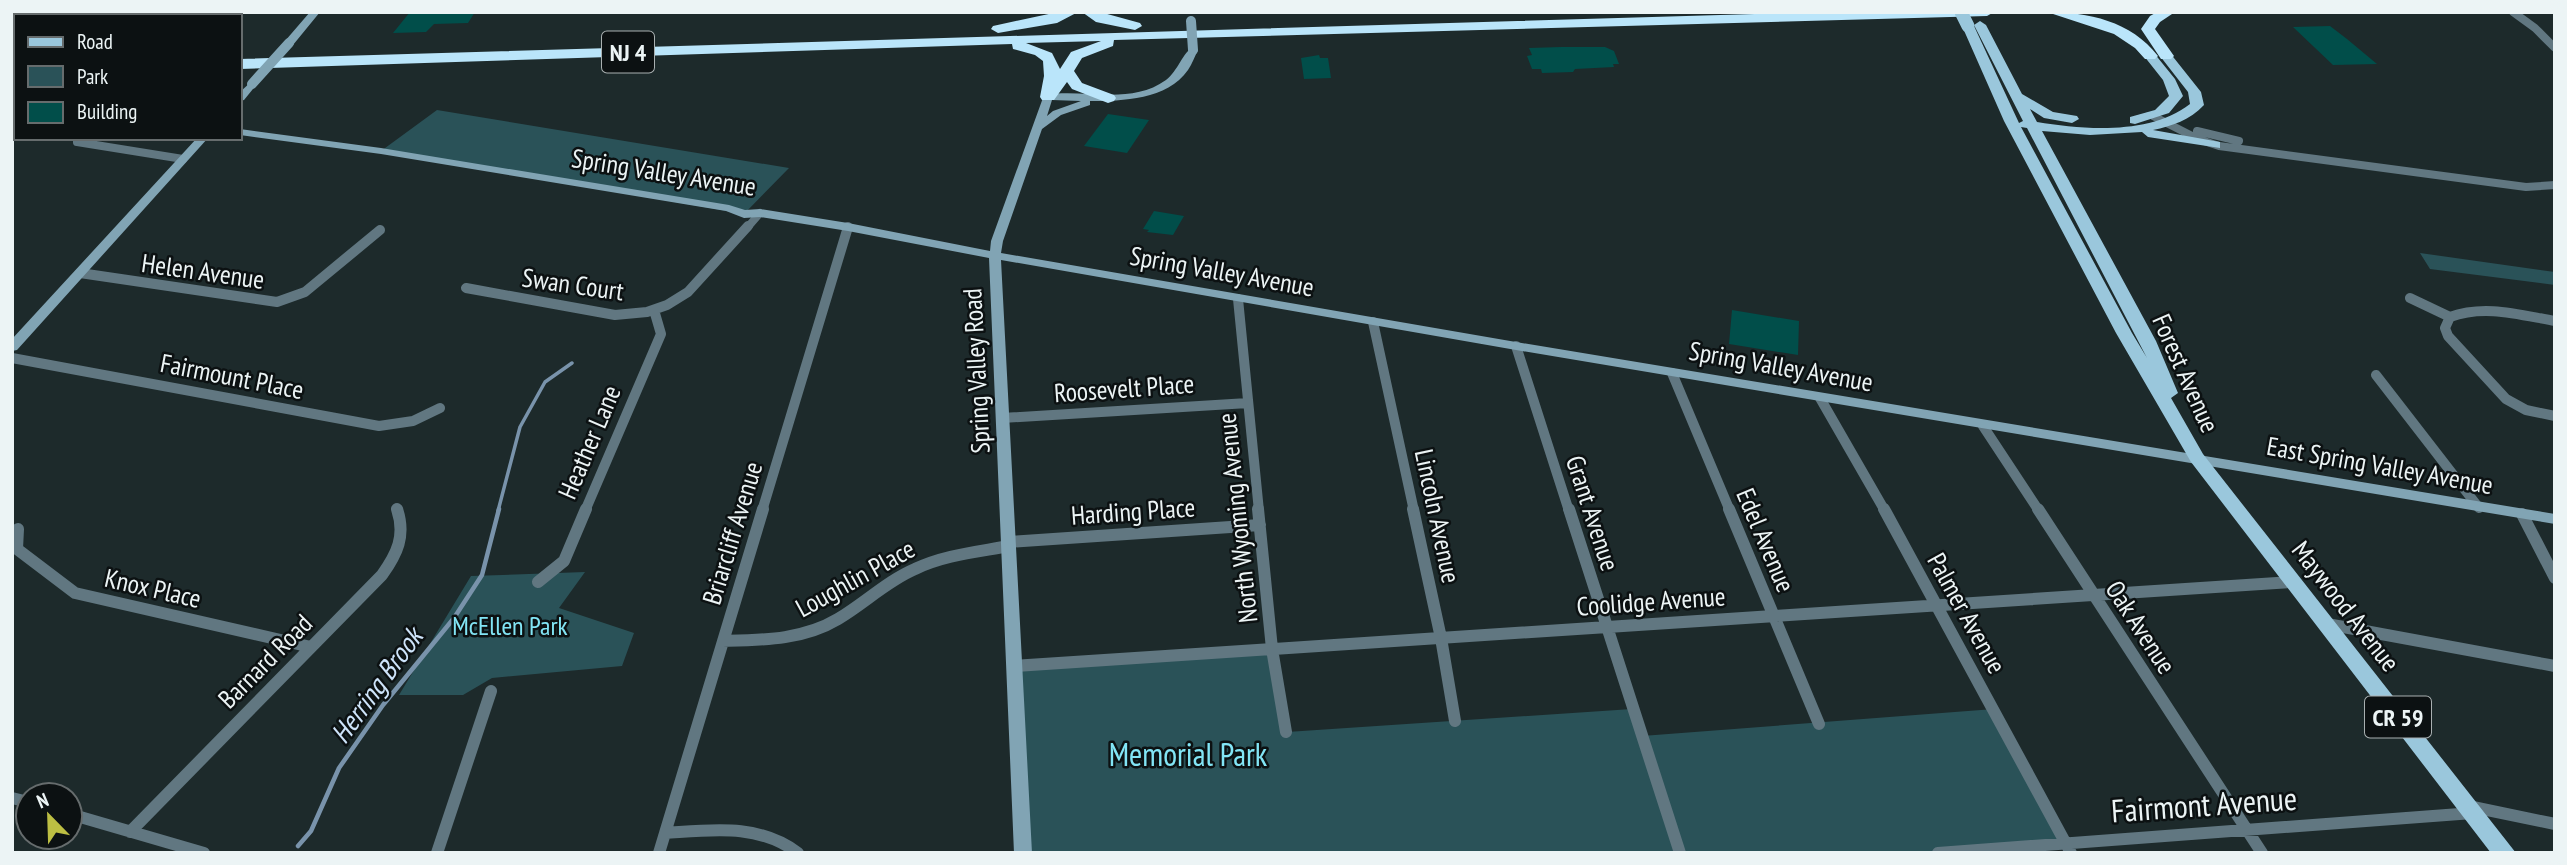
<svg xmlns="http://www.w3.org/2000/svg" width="2567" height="865" font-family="'PT Sans Narrow',sans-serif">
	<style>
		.green { fill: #2a5258 }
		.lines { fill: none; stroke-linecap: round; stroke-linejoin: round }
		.stream-far1 { stroke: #7993ab; stroke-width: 3.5 }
		.stream { stroke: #7993ab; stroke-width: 4.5 }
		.building { fill: #014e4a }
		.street-far2 { stroke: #617781; stroke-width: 8 }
		.street-far1 { stroke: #617781; stroke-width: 10 }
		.street { stroke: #617781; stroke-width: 12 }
		.secondary { fill: #81a4b4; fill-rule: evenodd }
		.primary { fill: #9ac7dc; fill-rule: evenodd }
		.highway { fill: #bae5fa; fill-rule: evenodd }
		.secondary-bridge { stroke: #81a4b4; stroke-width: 10 }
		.primary-bridge { stroke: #9ac7dc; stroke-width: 13 }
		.labels { text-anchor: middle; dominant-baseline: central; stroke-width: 5; stroke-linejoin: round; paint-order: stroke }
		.shield { fill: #0c1112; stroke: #a9b0b1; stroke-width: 2 }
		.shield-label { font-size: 24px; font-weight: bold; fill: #ecf4f5 }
		.street-label { font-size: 26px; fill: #ecf4f5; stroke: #0c1112 }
		.park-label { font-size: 26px; fill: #82e5f5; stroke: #0c1112 }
		.water-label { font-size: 28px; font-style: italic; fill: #cee4fa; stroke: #0c1112 }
		.near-park-label { font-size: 32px; fill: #82e5f5; stroke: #0c1112 }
		.near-street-label { font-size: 32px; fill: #ecf4f5; stroke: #0c1112 }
	</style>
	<rect width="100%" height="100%" fill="#1d2a2b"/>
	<path class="green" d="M 437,110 L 789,168 L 744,214 L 381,151 Z
		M 2420,253 L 2555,272 L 2555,285 L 2430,269 Z
		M 585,572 L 559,608 L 634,633 L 622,666 L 492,678 L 463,695 L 399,695 L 471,576 Z
		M 1272,649 L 1287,732 L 1632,709 L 1642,736 L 1994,709 L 2066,843 L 1939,853 L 1023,853 L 1014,666 Z"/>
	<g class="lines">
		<path class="stream-far1" d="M 498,511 L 520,427 L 545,382 L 572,363"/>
		<path class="stream" d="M 298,846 L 311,831 L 339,768 L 383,705 L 454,618 L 482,575 L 499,509"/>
	</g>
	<path class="building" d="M 410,12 L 475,12 L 468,23 L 434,24 L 426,32 L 393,33 Z
		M 2330,26 L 2347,39 L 2377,64 L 2333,65 L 2293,27 Z
		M 1561,47 L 1605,47 L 1614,51 L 1619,64 L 1613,64 L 1614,67 L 1575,69 L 1573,72 L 1542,73 L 1541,69 L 1532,69 L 1527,56 L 1532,55 L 1529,48 Z
		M 1319,55 L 1320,58 L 1328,58 L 1331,78 L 1304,79 L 1301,58 Z
		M 1108,114 L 1149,120 L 1127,153 L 1084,146 Z
		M 1154,211 L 1184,216 L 1173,235 L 1147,232 L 1149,230 L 1143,229 Z
		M 1732,310 L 1799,321 L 1798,355 L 1729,344 Z"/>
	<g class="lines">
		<path class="street-far2" d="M 2513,12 L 2535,28 L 2555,48
			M 2153,116 L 2198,139 L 2219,146 L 2526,187 L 2555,185
			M 2197,131 L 2239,141
			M 77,142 L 183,159
			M 747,228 L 760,213"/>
		<path class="street-far1" d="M 80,273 L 277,302 L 305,292 L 380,230
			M 466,288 L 615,315 L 647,312 L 667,305 L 688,292 L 748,226
			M 2410,298 L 2450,317
			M 1238,299 L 1259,511
			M 2450,317 L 2445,328 L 2448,336 L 2506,399 L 2526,410 L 2555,416
			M 2450,317 C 2485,304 2520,315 2555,321
			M 1373,322 L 1414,511
			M 1516,346 L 1569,511
			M 12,358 L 379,426 L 413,421 L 440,408
			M 1672,373 L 1730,511
			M 2376,375 L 2479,508
			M 1820,398 L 1885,511
			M 1002,418 L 1248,403
			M 1983,426 L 2039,511
			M 585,511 L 661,334 L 654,310
			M 762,511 L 848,227"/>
		<path class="street" d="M 1258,509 L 1272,649 L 1286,732
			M 1413,509 L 1441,638 L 1455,721
			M 1569,509 L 1680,853
			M 1729,509 L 1819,724
			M 1884,509 L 2071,853
			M 2038,509 L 2262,853
			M 2522,514 L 2555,578
			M 18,529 L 17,549 L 75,593 L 311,647
			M 1008,542 L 1260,525
			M 538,582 L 564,561 L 586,509
			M 2327,624 L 2555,666
			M 723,641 C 763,640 803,640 838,619 C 865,603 887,581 915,569 C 944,555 977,552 1009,546
			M 1014,666 L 2291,582
			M 12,798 L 28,802
			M 2468,806 L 2555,824
			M 70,814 L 204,853
			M 130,832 L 382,575 C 397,554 406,536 397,509
			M 665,833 C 712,830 758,823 798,853
			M 437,853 L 491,691
			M 659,853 L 763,509
			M 1938,853 L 2473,813"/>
		<path class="secondary" d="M 310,12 L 320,12 L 293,45 L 285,45 L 285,41 Z
			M 1193,47 L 1198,50 C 1195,56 1192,64 1188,70 C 1167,100 1123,101 1090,101 L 1090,105 L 1061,115 L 1042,129 L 1003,241 L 1001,253 L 1516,342 L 2555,514 L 2555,524 L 1516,350 L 1001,260 L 1032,853 L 1014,853 L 989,258 L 848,231 L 760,217 L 744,218 L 726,211 L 381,154 L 240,135 L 240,129 L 381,148 L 729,205 L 745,210 L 760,209 L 848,223 L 990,251 L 991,241 L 1044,95 C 1084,88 1130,106 1166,80 C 1178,71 1183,52 1193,47 ZM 1052,100 L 1081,101 L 1053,111 L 1047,116 Z
			M 252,81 L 257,84 L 244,100 L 240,101 L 240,92 Z
			M 197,138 L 208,138 L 17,350 L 12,351 L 12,339 Z"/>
		<path class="primary" d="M 1980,21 L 1986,25 L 2022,94 L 2053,112 L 2077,116 L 2079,119 L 2072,123 L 2044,118 L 2030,109 L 2037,122 C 2085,130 2150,135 2190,104 L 2188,92 L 2160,56 L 2166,52 L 2170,53 L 2201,92 L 2204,105 C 2190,120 2172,126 2153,130 L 2220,142 L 2220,148 L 2148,137 L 2142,132 L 2090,135 L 2042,131 L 2156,341 L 2178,393 L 2171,398 L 2203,454 L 2516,853 L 2491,853 L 2191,462 L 2116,333 L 2004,121 L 1962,26 L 1968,22 L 1974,26 L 2019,123 L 2023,121 L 1974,25 ZM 2021,127 L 2027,128 L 2147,358 L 2132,333 Z
			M 2150,52 L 2154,53 L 2175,79 L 2183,96 L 2169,113 L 2135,124 L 2130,123 L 2130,117 L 2155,110 L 2169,96 L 2163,80 L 2144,56 Z"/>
		<path class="highway" d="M 1058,12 L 1078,12 L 1057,23 L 998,33 L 991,29 L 993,26 Z
			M 1082,12 L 1100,12 L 1140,23 L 1142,26 L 1135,30 L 1096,22 Z
			M 1818,12 L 1994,12 L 1987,16 L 1114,40 L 1113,46 L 1082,58 L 1074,71 L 1082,83 L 1114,95 L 1116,98 L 1114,101 L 1108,103 L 1072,89 L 1067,82 L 1054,100 L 1042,100 L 1040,97 L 1044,76 L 1043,61 L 1035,55 L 1013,49 L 1012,44 L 240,69 L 240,59 ZM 1101,41 L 1071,52 L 1060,69 L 1052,53 L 1026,43 Z
			M 2047,12 C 2088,12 2131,21 2158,56 L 2155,59 L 2145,59 L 2135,48 L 2114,34 Z
			M 2157,12 L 2175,12 L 2160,22 L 2155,29 L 2174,56 L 2171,59 L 2161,59 L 2141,29 L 2150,16 Z
			M 12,24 L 16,25 L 16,34 L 12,33 Z
			M 12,51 L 16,51 L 16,61 L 12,61 Z
			M 12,67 L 16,67 L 16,77 L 12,77 Z
			M 12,84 L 16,84 L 16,94 L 12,94 Z"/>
		<path class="secondary-bridge" d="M 1191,21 L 1193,50
			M 252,84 L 289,43"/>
		<path class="primary-bridge" d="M 1961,12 L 1968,26"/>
	</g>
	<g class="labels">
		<g class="shield">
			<rect x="602" y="31.5" width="52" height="41" rx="5"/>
			<rect x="2365" y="696.5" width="66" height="41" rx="5"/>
		</g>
		<g class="shield-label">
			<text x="628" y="52">NJ 4</text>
			<text x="2398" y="717">CR 59</text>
		</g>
		<g class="street-label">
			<text transform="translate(664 172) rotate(9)">Spring Valley Avenue</text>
			<text transform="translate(203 271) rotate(8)">Helen Avenue</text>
			<text transform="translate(1222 271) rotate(10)">Spring Valley Avenue</text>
			<text transform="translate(573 284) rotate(8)">Swan Court</text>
			<text transform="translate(1781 366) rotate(10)">Spring Valley Avenue</text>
			<text transform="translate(976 371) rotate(-93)">Spring Valley Road</text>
			<text transform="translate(2186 373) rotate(66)">Forest Avenue</text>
			<text transform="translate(232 376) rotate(11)">Fairmount Place</text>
			<text transform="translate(1124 388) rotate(-4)">Roosevelt Place</text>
			<text transform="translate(589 442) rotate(-67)">Heather Lane</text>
			<text transform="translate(2380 465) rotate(10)">East Spring Valley Avenue</text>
			<text transform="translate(1133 511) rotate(-4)">Harding Place</text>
			<text transform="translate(1593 513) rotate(72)">Grant Avenue</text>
			<text transform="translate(1438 516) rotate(78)">Lincoln Avenue</text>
			<text transform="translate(1237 518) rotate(-96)">North Wyoming Avenue</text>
			<text transform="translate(732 533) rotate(-73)">Briarcliff Avenue</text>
			<text transform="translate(1766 540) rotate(67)">Edel Avenue</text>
			<text transform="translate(855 578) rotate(-29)">Loughlin Place</text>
			<text transform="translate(153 588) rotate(13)">Knox Place</text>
			<text transform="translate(1651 601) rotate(-4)">Coolidge Avenue</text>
			<text transform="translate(2346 606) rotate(52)">Maywood Avenue</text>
			<text transform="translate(1967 613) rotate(61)">Palmer Avenue</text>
			<text transform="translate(2141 627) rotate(57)">Oak Avenue</text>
			<text transform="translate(265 661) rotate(-45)">Barnard Road</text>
		</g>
		<g class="park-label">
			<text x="510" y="625">McEllen Park</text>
		</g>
		<g class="water-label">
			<text transform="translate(376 685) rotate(-54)">Herring Brook</text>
		</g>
		<g class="near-park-label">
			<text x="1188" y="754">Memorial Park</text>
		</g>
		<g class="near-street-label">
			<text transform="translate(2204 804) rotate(-4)">Fairmont Avenue</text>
		</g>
	</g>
	<rect width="2567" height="865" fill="none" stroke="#ecf4f5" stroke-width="28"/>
	<rect x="14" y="14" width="228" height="126" fill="#0c1112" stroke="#666c6d" stroke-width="2"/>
	<rect x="28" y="37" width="35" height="10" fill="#9ac7dc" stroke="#666c6d" stroke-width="2"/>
	<text x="77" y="49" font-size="21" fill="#ecf4f5">Road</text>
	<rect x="28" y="66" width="35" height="21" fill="#2a5258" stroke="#666c6d" stroke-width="2"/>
	<text x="77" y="84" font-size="21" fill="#ecf4f5">Park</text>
	<rect x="28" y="102" width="35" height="21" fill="#014e4a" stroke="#666c6d" stroke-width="2"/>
	<text x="77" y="119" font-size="21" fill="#ecf4f5">Building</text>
	<g transform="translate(49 816) rotate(337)"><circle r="33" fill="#0c1112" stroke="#666c6d" stroke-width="2"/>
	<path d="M0-5L12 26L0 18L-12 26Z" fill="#bdbf43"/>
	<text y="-10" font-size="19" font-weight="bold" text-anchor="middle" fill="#ecf4f5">N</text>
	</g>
</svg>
